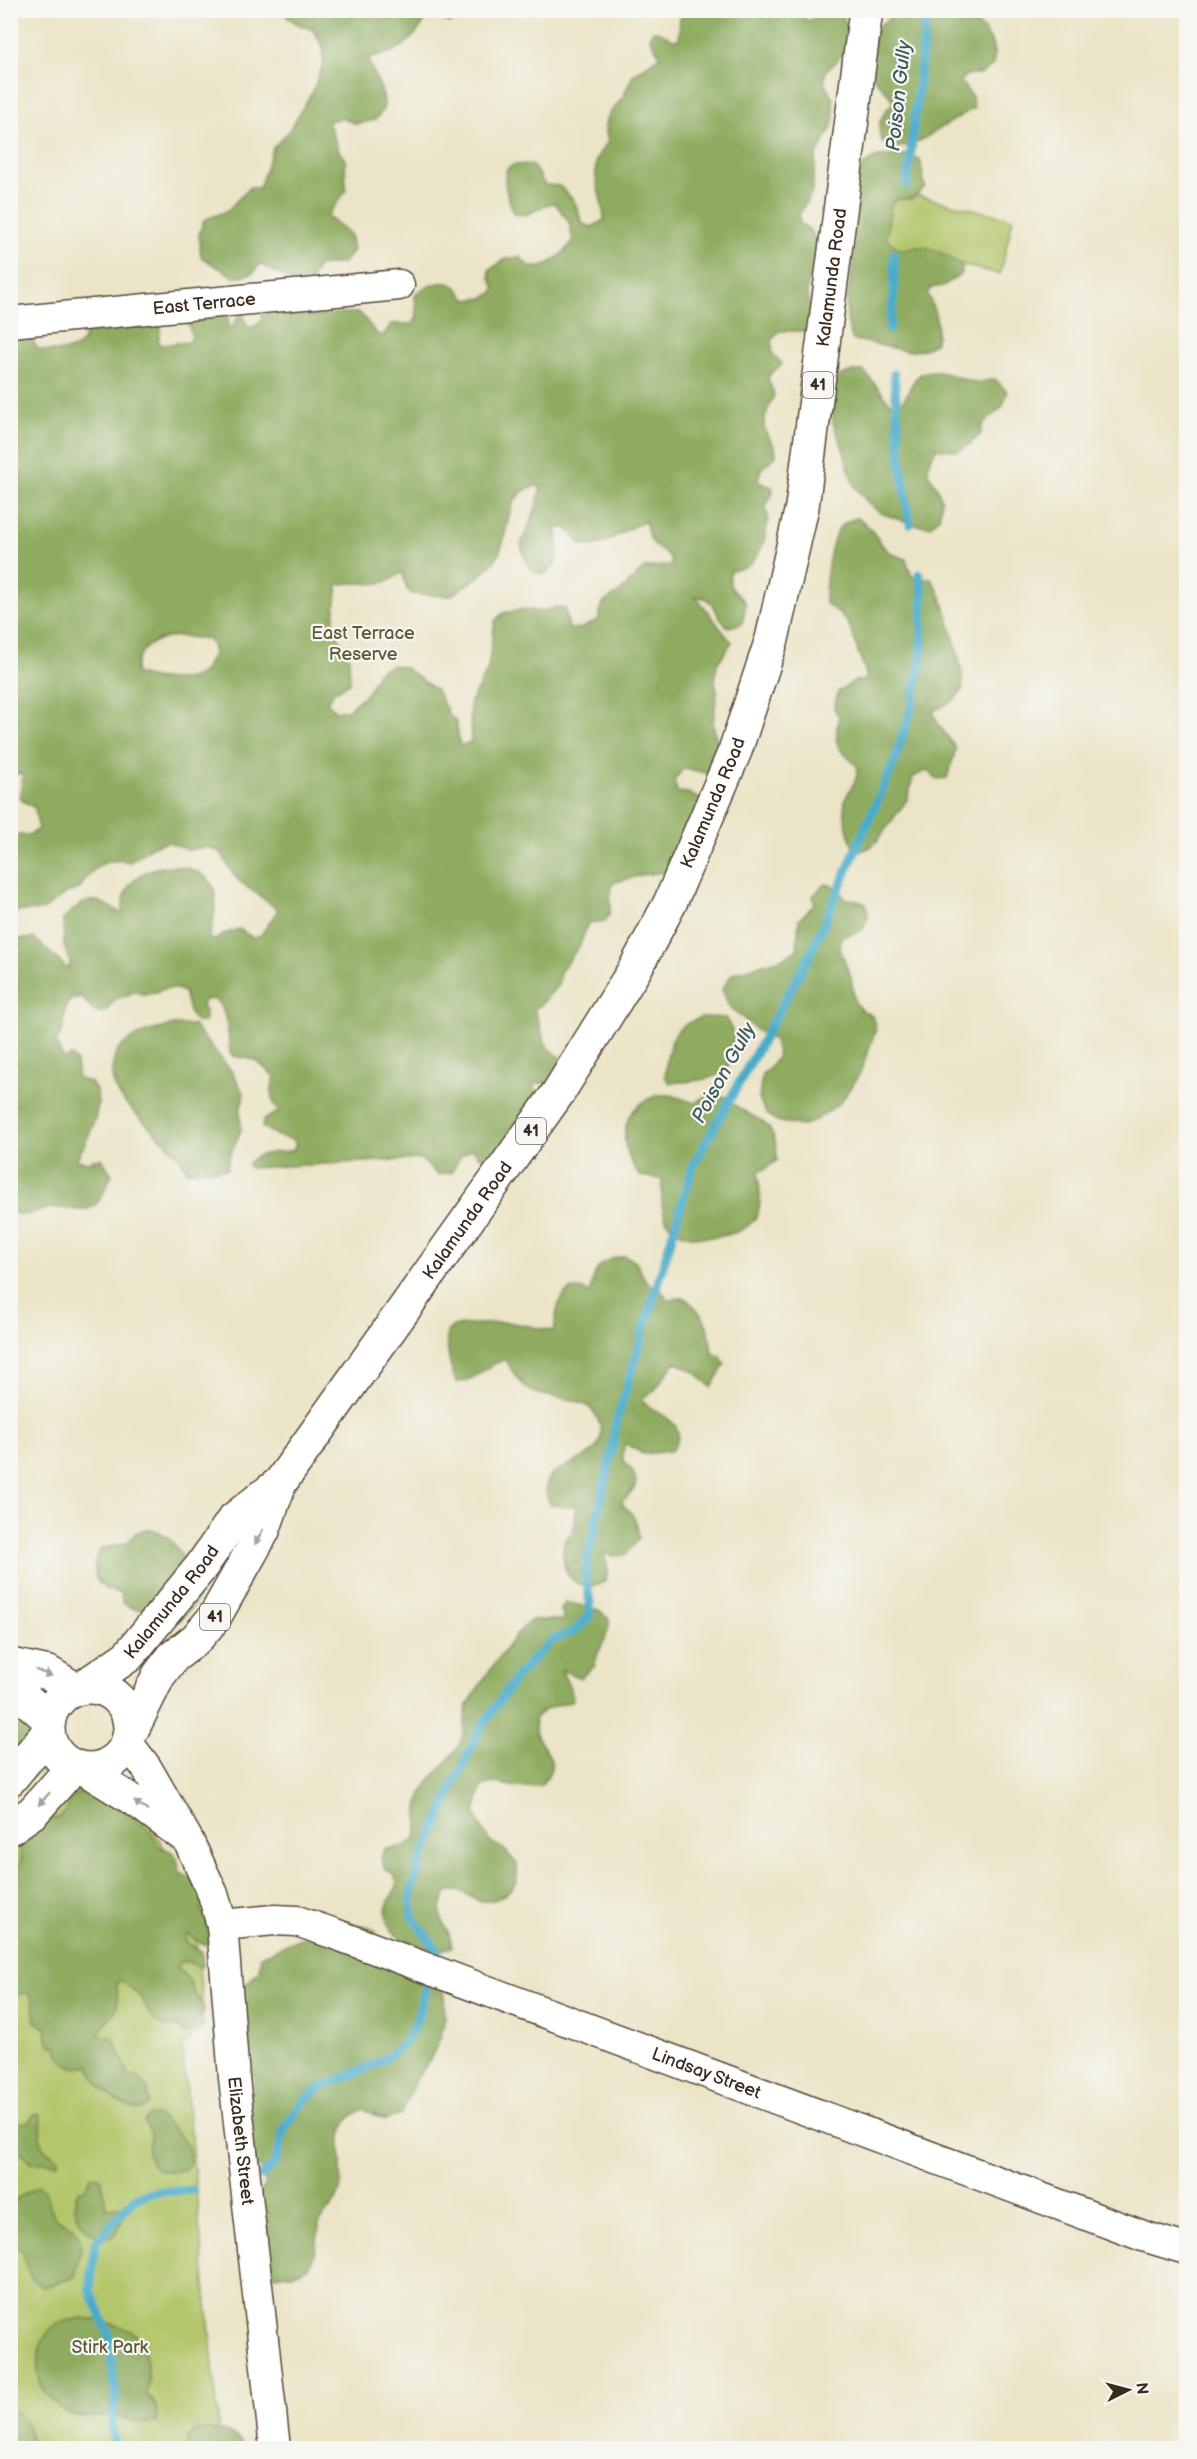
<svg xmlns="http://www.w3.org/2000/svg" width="1197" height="2459" font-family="'Balsamiq Sans',sans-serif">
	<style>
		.green { fill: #b3c66a; stroke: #777844; stroke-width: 1.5 }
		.forest { fill: #8eab5e; stroke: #646a3e; stroke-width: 1.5; fill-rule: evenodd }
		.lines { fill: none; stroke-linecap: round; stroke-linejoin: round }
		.stream { stroke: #4aacca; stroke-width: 9 }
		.minor-casing { stroke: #554637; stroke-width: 33 }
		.tertiary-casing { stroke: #554637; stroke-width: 36 }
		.primary-casing { stroke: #554637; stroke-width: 36 }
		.minor { stroke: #fff; stroke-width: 30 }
		.tertiary { stroke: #fff; stroke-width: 33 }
		.primary { stroke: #fff; stroke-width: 33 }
		.oneway { fill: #a79f9a }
		.labels { text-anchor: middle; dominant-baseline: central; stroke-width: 4.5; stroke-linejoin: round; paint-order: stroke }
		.shield { fill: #f6f6f2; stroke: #73675e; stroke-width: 1.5 }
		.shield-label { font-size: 16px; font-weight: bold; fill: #3b2a1e }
		.street-label { font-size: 18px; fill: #3b2a1e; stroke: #f6f6f2 }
		.park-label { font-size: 18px; fill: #5f5935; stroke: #f6f6f2 }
		.water-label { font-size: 20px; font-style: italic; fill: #40585a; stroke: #f6f6f2 }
	</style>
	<rect width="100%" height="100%" fill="#f6f6f2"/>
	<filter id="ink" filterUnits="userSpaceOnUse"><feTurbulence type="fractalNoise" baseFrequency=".0167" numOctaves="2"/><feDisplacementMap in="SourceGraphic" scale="12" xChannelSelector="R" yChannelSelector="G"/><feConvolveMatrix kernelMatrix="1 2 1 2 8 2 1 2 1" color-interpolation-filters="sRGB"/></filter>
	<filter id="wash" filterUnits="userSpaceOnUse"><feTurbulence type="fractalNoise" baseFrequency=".008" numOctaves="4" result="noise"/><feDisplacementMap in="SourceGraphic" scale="24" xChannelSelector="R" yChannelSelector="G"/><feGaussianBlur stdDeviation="1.35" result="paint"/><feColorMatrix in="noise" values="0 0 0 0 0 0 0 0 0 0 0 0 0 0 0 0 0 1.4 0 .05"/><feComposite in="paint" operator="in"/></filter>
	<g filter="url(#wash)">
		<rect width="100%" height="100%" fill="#ebe4c6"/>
		<path class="green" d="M 887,188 L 1013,219 L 1000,274 L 874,244 Z
			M 74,1766 L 139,1804 L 172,1861 L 194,1922 L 202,1995 L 202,2027 L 182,2046 L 221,2448 L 11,2448 L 10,1828 Z"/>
		<path class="forest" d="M 838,10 C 856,29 845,58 826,71 L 824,82 L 833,99 L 834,119 L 831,129 L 816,157 L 812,192 L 799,215 L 800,224 C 833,238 806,269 807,293 C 807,301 810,309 814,316 L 812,331 L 779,331 L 772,340 L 772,353 L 782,364 L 771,373 L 768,379 L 774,394 C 771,405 761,418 765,430 C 768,441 776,443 776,456 L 761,469 L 758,479 L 763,484 L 772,487 L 773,493 L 765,507 C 772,521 763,552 752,562 C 746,568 738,569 730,571 C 727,595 737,588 746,604 L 742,624 L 728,627 C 714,617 717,596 695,597 C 710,611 718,628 732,642 L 717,664 L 715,681 L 717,692 L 713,724 L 720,755 L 710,774 L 684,768 L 674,780 L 677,792 L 688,793 L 704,801 L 667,872 L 642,875 L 613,883 C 606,899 616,908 605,921 L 588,923 L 580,945 L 560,972 L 558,985 L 541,1005 L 534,1009 L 547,1047 L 562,1059 L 554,1084 L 538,1083 L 533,1086 L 541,1097 L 513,1128 L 507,1130 L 516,1144 L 491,1162 L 478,1156 L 473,1148 L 460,1157 L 452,1172 L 438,1175 L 421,1159 L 249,1168 L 248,1164 C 257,1150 278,1154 293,1150 L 296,1145 L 293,1140 L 278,1136 L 262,1127 L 264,1119 L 279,1112 C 270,1099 270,1092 275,1077 L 255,1060 L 234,1056 L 230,1053 C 228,1036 229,1011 214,999 L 204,1000 L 202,1005 L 205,1013 L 205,1021 L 200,1023 C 186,1017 189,1005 184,992 C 166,982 160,994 143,994 C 141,994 136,992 134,992 C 127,994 124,999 116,998 L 106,1011 L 100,1013 L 95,1012 L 81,997 C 60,999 66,1016 62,1031 C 60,1036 57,1039 56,1044 L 64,1059 L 71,1056 L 76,1061 L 78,1079 L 90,1082 C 110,1100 86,1142 76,1160 L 89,1162 L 93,1159 L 102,1159 L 112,1175 C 106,1184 103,1199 96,1204 C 83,1216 66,1206 51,1208 C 35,1210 27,1220 11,1211 L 10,999 L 18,988 L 11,981 L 10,956 L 18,939 L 34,938 L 68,969 L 70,963 L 64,945 L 63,920 C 88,894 94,897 123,914 C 118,855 207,854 215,893 C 217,904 212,929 209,939 L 215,940 L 224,934 L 239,929 L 253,938 L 261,935 L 278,910 C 253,888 235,887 222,853 L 208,847 L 188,850 L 169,842 L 153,846 L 130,862 C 104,856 92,868 79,889 L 66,893 L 43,910 L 11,912 L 10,834 C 22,835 31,838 38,828 L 35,808 L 23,801 L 20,796 L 23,775 L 18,773 L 11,775 L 11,332 L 26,331 L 38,349 C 57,353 87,354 86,328 L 149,323 L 161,327 L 158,343 L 162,345 L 189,342 L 192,338 L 189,326 L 180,317 L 229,313 L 228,327 L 232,328 L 239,316 L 244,316 L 248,328 L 256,326 L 263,319 L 261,312 L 273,305 C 295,325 332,311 360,313 L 377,334 L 383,336 L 391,324 L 412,324 L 417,317 L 415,296 C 423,286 448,276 458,289 C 462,293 462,296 467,300 L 483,298 L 492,294 L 495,288 L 490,278 L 489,270 L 506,259 L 520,257 C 523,260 527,265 531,267 C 545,271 566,252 573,241 L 569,222 L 555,203 C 539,204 530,220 514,213 C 509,202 495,164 517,165 C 521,165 527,163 531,165 C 536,168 541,180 545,185 L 560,186 L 574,201 L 583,224 L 592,227 L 604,220 C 604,198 589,176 599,154 C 601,150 605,146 608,142 L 605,126 L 609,114 L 623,97 L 633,75 L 660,56 L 649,37 L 653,31 L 660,32 L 674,40 L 679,39 L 680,18 L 690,11 L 802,11 L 806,21 L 815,18 L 823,11 ZM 536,486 L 541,487 C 538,507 530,525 521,543 C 528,593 568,578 556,529 L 565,527 L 582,545 C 586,545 592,546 597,545 C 614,541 628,525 646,522 C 648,542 654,546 670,557 L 672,565 L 644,568 L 621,591 L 603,603 L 598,620 L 582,628 L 569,629 L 565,608 L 556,607 L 542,612 L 526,609 L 503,613 L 495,621 L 488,669 L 470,703 L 471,742 L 460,746 L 456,721 L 450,716 L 436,690 L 404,667 L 392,665 L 379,671 L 367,693 L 346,711 L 336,711 L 327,702 L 334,692 L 350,682 L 349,659 L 333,625 L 338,585 C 361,578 378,593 402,572 L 407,589 L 412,594 L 450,596 C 463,587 485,574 494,562 C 513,535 500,494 536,486 ZM 176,636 L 208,639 C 214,647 215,651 210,660 C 208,663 207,666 205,669 C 193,685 151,680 135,673 C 136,649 154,638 176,636 Z
			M 287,11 L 452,11 L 451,23 L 430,13 C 413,41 401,53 368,58 C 372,71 386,95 384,107 C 383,111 378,116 375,120 L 356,124 L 342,118 L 328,121 L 339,151 L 345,160 L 346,191 L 327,216 L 350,234 L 353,250 L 344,263 L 318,266 L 310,282 L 292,281 L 260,264 L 253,273 L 236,278 L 201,257 L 199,234 L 204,220 L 227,211 L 250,187 L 259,188 L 273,148 L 288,132 L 312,93 L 323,64 L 323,46 L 313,30 L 298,24 L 287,17 Z
			M 899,11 L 960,11 L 963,16 C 983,23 998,43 993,65 L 980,74 L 966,75 L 960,81 L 971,95 L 974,108 L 918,142 L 897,148 L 883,143 C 874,125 882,115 894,101 L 868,71 L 876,28 Z
			M 906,155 L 920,159 L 925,187 L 913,198 L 896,200 L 891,204 L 886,239 C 909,258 899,246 921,247 C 935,247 950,258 962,265 L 962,273 L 943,286 L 931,288 L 927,293 C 935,310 939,323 936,342 C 932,344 928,348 924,349 C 906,356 873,341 853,340 C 839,309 852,282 855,250 C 856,237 851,227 849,214 C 848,207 859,171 863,166 C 875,154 890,156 906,155 Z
			M 854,371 L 864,371 L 891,404 L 903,401 C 909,393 910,384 917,377 C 934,362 959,381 976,382 C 982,382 989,380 995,379 L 1007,392 L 1003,406 L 982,425 L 981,434 L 969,445 L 958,451 L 937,448 C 917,478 935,473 941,499 C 942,505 940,513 939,518 L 930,526 L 916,525 L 881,513 L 870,505 L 854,486 L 842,445 L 833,423 L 833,388 L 841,375 Z
			M 857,518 C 882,532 874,551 906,559 L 911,575 L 914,578 L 931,578 L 938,590 C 945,606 967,676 962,689 C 956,703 944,705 933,711 L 937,722 L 956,749 L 947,778 L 936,779 L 928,770 L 913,777 L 907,800 L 877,841 L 869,848 L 855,853 C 850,837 842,818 845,801 C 849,786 859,784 857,766 C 836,746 833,746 839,717 L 834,708 L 838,692 L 854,681 L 866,680 C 867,669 863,666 860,657 C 848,624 856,626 825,603 C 825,584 829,548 837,531 C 841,523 849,521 857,518 Z
			M 825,884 L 832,885 L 846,899 L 855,900 L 866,904 L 868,915 L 863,930 L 840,938 L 840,949 L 851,978 L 855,1003 L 861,1010 L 872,1016 L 876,1029 L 860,1073 L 841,1102 L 816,1120 L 802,1126 L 777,1121 L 766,1113 L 759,1099 L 762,1074 L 770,1068 L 778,1056 L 774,1040 L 759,1032 L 729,1006 L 722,989 L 733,973 L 781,959 L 797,950 L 799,919 L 814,905 L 813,896 Z
			M 709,1017 L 725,1018 C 732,1028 735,1036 734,1049 C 730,1083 698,1080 670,1083 L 665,1077 C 667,1044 674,1020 709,1017 Z
			M 174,1025 L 193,1025 L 232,1072 L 244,1094 L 240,1112 L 241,1130 L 229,1157 L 227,1169 L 187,1171 C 174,1138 113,1108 112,1074 C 112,1070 113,1064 114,1060 C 118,1037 155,1029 174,1025 Z
			M 658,1095 L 671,1095 L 694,1103 L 709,1095 L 724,1096 C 749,1123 777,1111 777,1160 L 765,1169 L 758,1171 C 759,1187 763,1202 756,1217 C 744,1240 683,1245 669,1224 C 660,1212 662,1193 662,1179 L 640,1176 C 617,1145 618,1109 658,1095 Z
			M 625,1256 C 644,1263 637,1274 649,1284 C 657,1291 663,1289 667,1299 L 685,1298 C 706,1315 709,1327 712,1353 L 720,1356 L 725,1364 L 711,1387 L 695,1372 L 675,1362 L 654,1391 L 643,1397 L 643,1402 C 659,1416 693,1423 671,1451 L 643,1454 L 625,1443 C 624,1448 622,1453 623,1458 C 623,1463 628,1465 631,1469 C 641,1483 634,1492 622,1501 L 623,1505 C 635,1515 637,1522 639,1538 L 626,1555 L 612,1556 L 604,1553 L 608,1570 L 606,1581 C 574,1599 557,1568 565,1539 L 573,1533 L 577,1506 L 563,1507 L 550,1504 C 545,1492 544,1484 552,1474 C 565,1465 581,1461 593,1451 C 600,1444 603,1435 600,1425 C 592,1393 556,1401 533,1392 C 522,1387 512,1371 506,1360 C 488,1362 476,1382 457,1382 C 450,1372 446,1345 447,1332 L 453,1326 L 507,1322 L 554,1331 C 556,1317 557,1288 577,1289 C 583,1289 586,1290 590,1294 C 593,1270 599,1259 625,1256 Z
			M 147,1529 C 154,1530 162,1532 168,1538 C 177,1546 197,1577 198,1590 C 200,1601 186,1614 179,1621 L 164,1621 L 148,1608 C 140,1612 131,1608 123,1603 L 121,1593 C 94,1590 89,1571 100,1549 L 127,1543 L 136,1533 Z
			M 566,1602 L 598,1610 L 609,1619 C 611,1638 595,1649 595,1666 L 580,1678 L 562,1670 C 564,1681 574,1689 573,1700 C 556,1707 548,1704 534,1719 C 535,1723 535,1730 536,1734 C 545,1755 563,1759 541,1785 C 533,1786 524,1789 516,1787 C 504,1785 495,1780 482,1786 L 475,1813 L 478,1821 L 489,1841 L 504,1849 L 517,1864 C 517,1868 517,1874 517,1878 C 514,1891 495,1903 483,1901 C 468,1900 466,1887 447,1892 C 432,1924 449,1919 452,1947 C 429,1955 383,1941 386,1910 C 387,1902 395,1892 398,1884 L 393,1874 L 385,1869 L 381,1858 L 385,1849 C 395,1848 408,1847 414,1839 C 421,1829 416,1814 419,1803 C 424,1780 446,1766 458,1747 C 467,1731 463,1722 467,1708 C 471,1695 522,1623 532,1620 C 537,1619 556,1621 564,1620 L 561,1609 Z
			M 10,1673 L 55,1741 L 58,1749 L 52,1764 L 10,1789 Z
			M 84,1782 L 149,1830 L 158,1846 L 173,1852 L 177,1859 L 180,1873 L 194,1880 L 206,1905 L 200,1910 L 206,1915 L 211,1945 L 200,1943 L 188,1934 L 185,1937 L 187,1943 L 201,1951 L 203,1964 L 200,1968 L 186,1961 L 180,1963 L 177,1968 C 182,1973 187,1977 191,1983 C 192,1987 192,1990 194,1993 C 203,2006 211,2009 194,2021 L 194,2028 L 189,2033 L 183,2034 L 178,2026 C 151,2028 154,2018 140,1997 C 135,1990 128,1986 121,1980 L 116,1983 C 122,2012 113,2012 98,2034 L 113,2038 L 129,2075 L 135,2076 L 148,2089 L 149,2104 L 141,2110 C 119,2108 96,2087 89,2066 C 72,2071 59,2063 57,2046 L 50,2045 L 47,2039 L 46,2028 L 35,2021 L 32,2000 L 28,1993 L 21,1993 L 16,1997 L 11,1996 L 11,1877 L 15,1867 L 21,1862 L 20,1836 L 45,1821 L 59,1817 L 66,1811 L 71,1799 L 79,1793 Z
			M 343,1924 L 366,1926 L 375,1931 L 385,1947 L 436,1977 L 444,1995 L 445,2017 L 440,2038 L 430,2060 L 415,2081 L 401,2115 L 385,2120 L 364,2109 C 329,2123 344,2158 341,2186 C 339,2202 327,2209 320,2222 C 318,2225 319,2231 318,2235 C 316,2246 314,2256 310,2266 L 297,2273 L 274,2276 L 267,2268 L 260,2194 L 265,2182 L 266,2173 L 261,2168 L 250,2165 L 246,2099 L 253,2092 L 255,2077 L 239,2036 L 240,2002 L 244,1986 L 259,1971 L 261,1956 L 298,1939 Z
			M 39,2114 C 46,2123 36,2135 42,2146 C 46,2152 53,2155 58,2159 L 58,2163 L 30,2163 L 24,2154 L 11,2148 L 11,2123 L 28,2122 L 34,2115 Z
			M 151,2115 C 163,2115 166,2123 174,2130 C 184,2140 196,2153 187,2168 C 172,2174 149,2173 148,2152 C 147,2145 152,2140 151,2132 L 144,2123 L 146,2118 Z
			M 90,2176 L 99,2177 L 102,2180 L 106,2208 L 121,2207 L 124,2216 L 115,2235 C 91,2244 66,2214 78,2191 L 85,2190 Z
			M 38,2186 L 43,2189 L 55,2218 L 72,2227 L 78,2236 L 81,2246 L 75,2277 L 44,2287 C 28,2280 25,2266 23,2250 L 17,2249 L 11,2245 L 11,2202 Z
			M 82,2318 C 99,2320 117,2324 132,2332 C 147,2341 151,2379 146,2394 C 157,2401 158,2410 156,2422 C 142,2425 133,2420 120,2417 C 106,2415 81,2420 70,2414 C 59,2408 45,2395 41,2384 C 34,2368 39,2339 52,2328 C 61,2321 71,2320 82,2318 Z
			M 10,2406 C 22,2416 34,2430 29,2446 L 11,2448 Z
			M 196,2430 C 219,2429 231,2429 246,2448 L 192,2448 L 188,2444 L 188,2436 Z"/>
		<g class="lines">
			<path class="stream" d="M 907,185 L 927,10
				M 889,330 L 894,294 L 894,254
				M 894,374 L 901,463 L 910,524
				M 438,1952 L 412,1916 L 411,1892 L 419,1865 L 456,1780 L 482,1726 L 517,1676 L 552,1640 L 575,1631 L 589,1617 L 590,1602 L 585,1572 L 611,1455 L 616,1423 L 693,1166 L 811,953 L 895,760 L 913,702 L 921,661 L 923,592 L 919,574
				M 261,2176 C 283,2160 276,2155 283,2133 C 288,2120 297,2109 306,2099 C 318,2087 331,2083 346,2077 C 375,2064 404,2055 416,2022 C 420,2011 422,1998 426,1987
				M 114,2448 L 112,2416 L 116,2401 L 109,2335 L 90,2290 L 95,2243 L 135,2198 L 155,2192 L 193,2190"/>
		</g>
	</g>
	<g filter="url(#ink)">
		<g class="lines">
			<g class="minor-casing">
				<g id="minor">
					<path id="s1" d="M 10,322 L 399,285"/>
					<path id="s2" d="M 127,1742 L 146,1767 L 188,1840 L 213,1894 L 222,1925 L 234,2078 L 275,2448"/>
					<path d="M 81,1768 L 139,1804 L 181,1835"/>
					<path id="s3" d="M 222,1925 L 274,1920 L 297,1921 L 335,1934 L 1143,2236 L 1186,2249"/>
				</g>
			</g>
			<g class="tertiary-casing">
				<path id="tertiary" d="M 10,1665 L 49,1673 L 75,1689
					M 10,1691 L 27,1700 L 49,1719"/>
			</g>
			<g class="primary-casing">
				<g id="primary">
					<path id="s4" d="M 83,1687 L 128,1656 L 201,1567 L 234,1519 L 280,1483"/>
					<circle cx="89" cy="1728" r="41"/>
					<path id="s5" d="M 129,1736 L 159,1675 L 173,1657 L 196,1639 L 214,1618 L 263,1531 L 280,1483 L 558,1093 L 635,969 L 670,903 L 735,751 L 772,639 L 802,507 L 866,10"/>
					<path d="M 10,1779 L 48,1733"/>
					<path d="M 10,1828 L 33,1812 L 74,1766"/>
				</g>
			</g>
			<use href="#minor" class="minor"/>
			<use href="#tertiary" class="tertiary"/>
			<use href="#primary" class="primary"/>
		</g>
		<defs><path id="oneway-solid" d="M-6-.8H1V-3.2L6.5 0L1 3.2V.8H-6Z" transform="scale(1.5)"/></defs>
		<g class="oneway">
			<use href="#oneway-solid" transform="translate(259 1537) rotate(118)"/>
			<use href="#oneway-solid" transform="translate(44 1673) rotate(21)"/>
			<use href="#oneway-solid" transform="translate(44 1799) rotate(132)"/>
			<use href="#oneway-solid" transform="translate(141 1806) rotate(-145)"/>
		</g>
	</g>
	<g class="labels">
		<g class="shield">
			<rect x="803" y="372" width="30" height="26" rx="4.5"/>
			<rect x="516" y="1118" width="30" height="26" rx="4.5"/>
			<rect x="200" y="1604" width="30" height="26" rx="4.5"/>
		</g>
		<g class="shield-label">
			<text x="818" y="385">41</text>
			<text x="531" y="1131">41</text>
			<text x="215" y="1617">41</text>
		</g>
		<g class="street-label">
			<text stroke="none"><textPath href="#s5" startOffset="1648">Kalamunda Road</textPath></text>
			<text stroke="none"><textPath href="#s1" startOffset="195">East Terrace</textPath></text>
			<text stroke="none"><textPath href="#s5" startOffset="1107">Kalamunda Road</textPath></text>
			<text stroke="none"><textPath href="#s5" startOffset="621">Kalamunda Road</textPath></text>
			<text stroke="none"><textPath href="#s4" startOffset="124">Kalamunda Road</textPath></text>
			<text stroke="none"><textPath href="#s3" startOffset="512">Lindsay Street</textPath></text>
			<text stroke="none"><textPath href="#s2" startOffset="424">Elizabeth Street</textPath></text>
		</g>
		<g class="park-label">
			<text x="363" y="633">East Terrace<tspan x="363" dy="21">Reserve</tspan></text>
			<text x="110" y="2347">Stirk Park</text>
		</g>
		<g class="water-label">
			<text transform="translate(899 96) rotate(-84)">Poison Gully</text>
			<text transform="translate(724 1073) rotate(-61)">Poison Gully</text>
		</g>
	</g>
	<rect width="1197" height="2459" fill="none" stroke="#f6f6f2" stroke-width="36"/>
	<g transform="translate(1128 2390) rotate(84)" stroke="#f6f6f2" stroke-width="4.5" paint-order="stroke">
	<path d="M0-4.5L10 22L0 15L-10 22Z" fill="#3b2a1e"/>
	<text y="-9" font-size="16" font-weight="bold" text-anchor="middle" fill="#3b2a1e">N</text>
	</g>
</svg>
